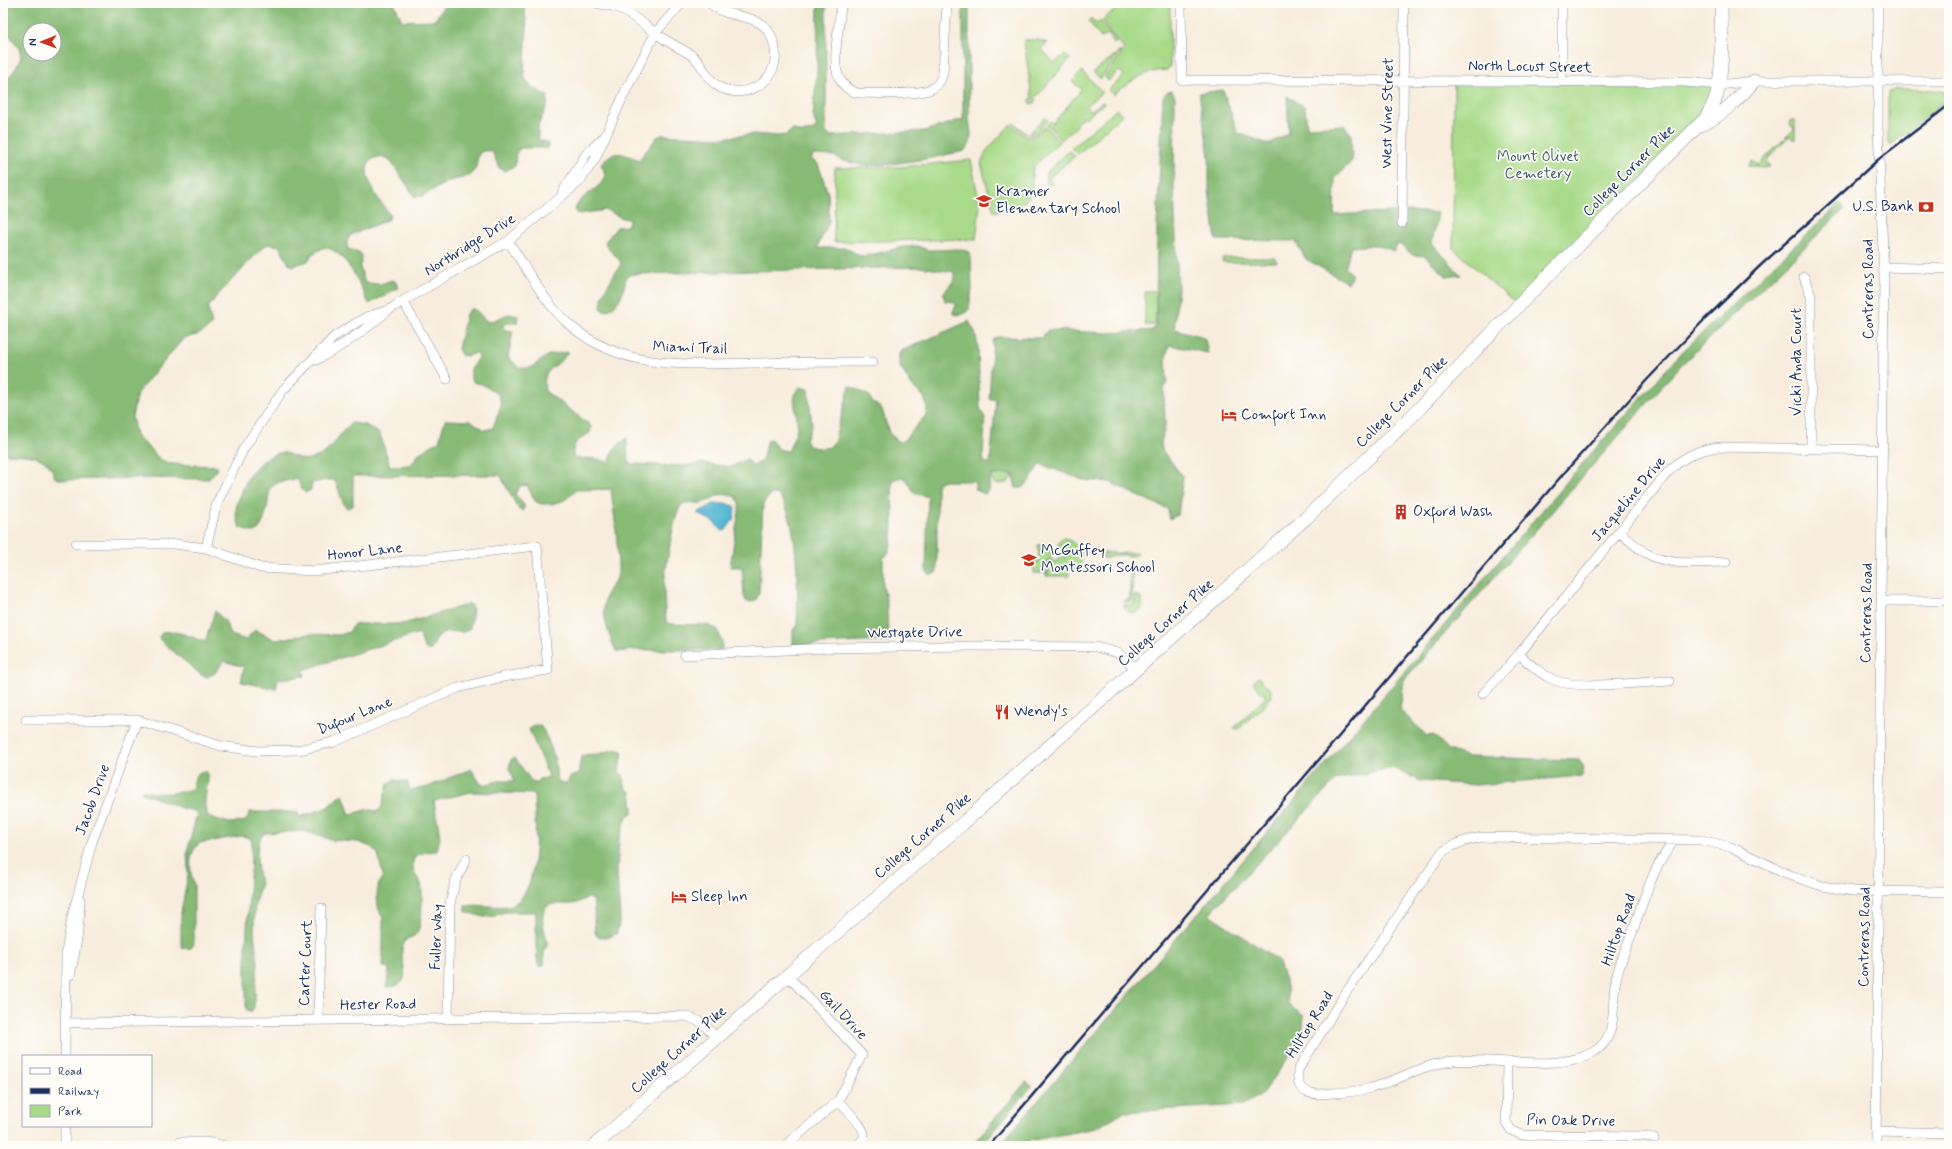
<svg xmlns="http://www.w3.org/2000/svg" width="1952" height="1149" font-family="Mynerve,sans-serif">
	<style>
		.green { fill: #a9da89; stroke: #628474 }
		.forest { fill: #86ba75; stroke: #50746a; fill-rule: evenodd }
		.water { fill: #54b6d3; stroke: #387298 }
		.lines { fill: none; stroke-linecap: round; stroke-linejoin: round }
		.minor-casing { stroke: #8a8e9d; stroke-width: 10 }
		.highway-casing { stroke: #8a8e9d; stroke-width: 14 }
		.minor { stroke: #fff; stroke-width: 9 }
		.highway { stroke: #fff; stroke-width: 13 }
		.rail { stroke: #1b2f5e; stroke-width: 2.5 }
		.labels { text-anchor: middle; dominant-baseline: central; stroke-width: 3.5; stroke-linejoin: round; paint-order: stroke }
		.street-label { font-size: 15px; fill: #1b2f5e; stroke: #fdfcf7 }
		.park-label { font-size: 15px; fill: #3e5a69; stroke: #fdfcf7 }
		.poi-label { font-size: 15px; fill: #1b2f5e; stroke: #fdfcf7; text-anchor: start }
	</style>
	<rect width="100%" height="100%" fill="#fdfcf7"/>
	<filter id="ink" filterUnits="userSpaceOnUse"><feTurbulence type="fractalNoise" baseFrequency=".025" numOctaves="2"/><feDisplacementMap in="SourceGraphic" scale="8" xChannelSelector="R" yChannelSelector="G"/><feConvolveMatrix kernelMatrix="1 2 1 2 8 2 1 2 1" color-interpolation-filters="sRGB"/></filter>
	<filter id="wash" filterUnits="userSpaceOnUse"><feTurbulence type="fractalNoise" baseFrequency=".012" numOctaves="4" result="noise"/><feDisplacementMap in="SourceGraphic" scale="16" xChannelSelector="R" yChannelSelector="G"/><feGaussianBlur stdDeviation="0.9" result="paint"/><feColorMatrix in="noise" values="0 0 0 0 0 0 0 0 0 0 0 0 0 0 0 0 0 1.4 0 .05"/><feComposite in="paint" operator="in"/></filter>
	<g filter="url(#wash)">
		<rect width="100%" height="100%" fill="#f8eddc"/>
		<path class="green" d="M 1124,3 L 1170,3 L 1170,67 L 1167,70 C 1144,71 1130,81 1113,95 L 1108,90 L 1124,76 L 1119,71 L 1108,81 L 1105,77 L 1124,49 L 1102,20 Z
			M 1091,18 L 1096,24 L 1100,21 L 1117,42 L 1114,44 L 1108,34 L 1101,38 L 1088,21 Z
			M 1024,40 L 1038,40 L 1048,43 L 1041,48 L 1054,63 L 1065,55 L 1070,59 L 1035,98 L 1036,100 L 1035,103 L 1030,104 L 1030,100 L 1032,99 Z
			M 1120,51 L 1101,79 L 1093,72 Z
			M 1082,71 L 1102,92 L 1086,106 L 1091,111 L 1102,102 L 1104,103 L 1086,118 L 1084,116 L 1076,123 L 1078,125 L 1061,140 L 1047,125 L 1050,121 L 1053,123 L 1082,89 L 1072,82 Z
			M 1454,81 L 1719,85 L 1712,106 L 1518,306 L 1453,248 Z
			M 1896,89 L 1935,90 L 1949,93 L 1949,98 L 1890,146 L 1888,142 L 1888,94 L 1889,91 L 1891,92 Z
			M 1117,109 L 1122,115 L 1078,154 L 1071,148 Z
			M 1045,117 L 1048,120 C 1033,136 1031,142 1013,123 L 1028,135 Z
			M 1791,120 L 1794,120 L 1795,123 L 1795,140 L 1789,136 L 1766,161 L 1770,167 L 1749,166 L 1752,161 L 1758,165 L 1794,129 L 1790,124 Z
			M 1011,124 C 1026,138 1029,144 1045,126 L 1059,142 L 1034,166 C 1031,174 1032,180 1032,188 C 1031,206 1007,208 994,212 L 981,163 L 986,151 Z
			M 1069,151 L 1075,156 L 1049,178 L 1052,184 L 1048,185 L 1046,182 L 1046,173 Z
			M 971,160 L 980,206 L 976,239 L 834,242 L 835,168 L 900,167 Z
			M 1223,258 L 1275,258 L 1277,262 L 1223,262 Z
			M 1145,291 L 1156,291 L 1156,325 L 1145,325 Z
			M 1005,473 L 1012,474 L 1008,483 L 995,484 L 991,480 L 992,475 Z
			M 1063,537 L 1072,542 L 1081,550 L 1081,570 L 1069,570 L 1069,576 L 1048,576 L 1048,561 L 1058,561 L 1060,558 L 1065,557 L 1064,551 L 1057,546 Z
			M 1050,544 L 1051,561 L 1047,561 L 1047,577 L 1045,573 L 1034,573 L 1033,562 L 1039,562 L 1038,545 Z
			M 1103,553 L 1139,553 C 1130,559 1127,554 1118,555 C 1111,555 1110,559 1103,558 Z
			M 1127,564 L 1132,564 L 1133,566 L 1132,602 L 1124,602 L 1124,600 L 1130,599 L 1130,566 L 1127,566 Z
			M 1135,595 L 1141,597 L 1143,607 L 1138,613 C 1131,613 1124,613 1124,605 L 1134,605 Z
			M 1258,677 L 1271,690 L 1272,697 L 1239,729 L 1234,728 L 1266,697 L 1253,683 Z"/>
		<path class="forest" d="M 3,3 L 394,3 L 402,21 L 435,20 L 443,7 L 455,3 L 524,3 L 527,28 L 524,75 C 528,88 537,89 548,96 L 547,106 L 538,126 L 538,139 L 548,143 L 548,148 L 521,148 L 516,153 L 515,166 L 505,171 L 499,168 L 492,151 C 471,148 481,164 473,172 C 466,179 458,178 450,181 C 441,185 431,191 423,196 L 415,197 L 389,159 C 383,156 377,156 372,160 C 356,171 382,204 390,215 L 389,219 L 351,235 C 347,240 346,242 348,249 L 359,252 L 362,256 L 360,268 L 365,283 L 380,284 L 392,280 L 396,282 L 398,288 L 369,304 C 359,284 348,253 325,247 L 312,254 L 308,261 L 293,266 L 289,264 L 279,246 L 270,244 L 265,245 L 215,298 L 208,308 L 212,324 L 206,330 L 197,335 L 184,338 L 137,393 L 132,417 L 136,435 L 161,460 L 172,464 L 217,466 L 218,468 L 209,479 L 135,478 L 64,480 L 55,478 C 49,453 25,455 3,454 L 3,85 C 25,57 28,56 3,28 ZM 30,30 L 54,30 L 54,54 L 30,54 Z
			M 818,3 L 826,3 L 826,133 L 830,136 L 925,131 L 963,119 L 963,3 L 969,3 L 969,120 C 971,131 974,143 964,151 L 926,159 L 884,165 L 862,165 L 841,160 L 834,156 L 814,155 L 811,159 L 818,164 L 828,193 L 829,222 L 817,248 L 847,248 L 860,256 L 870,255 L 903,247 L 917,246 L 928,250 L 962,249 L 968,251 L 971,257 L 972,289 L 969,309 C 966,314 958,316 953,314 L 953,311 L 956,306 L 955,302 L 945,301 L 943,294 L 954,280 L 954,272 L 920,267 L 633,274 L 626,277 C 624,290 620,308 604,311 L 601,309 C 600,293 613,277 621,264 C 619,255 607,252 605,242 L 617,227 L 627,226 L 629,221 L 628,219 L 622,218 L 606,210 L 578,214 L 575,209 C 580,192 616,186 601,165 C 612,148 622,153 639,160 L 657,137 L 662,135 L 722,138 L 754,134 L 778,136 L 786,135 L 793,129 C 801,135 809,132 817,128 L 813,116 L 817,71 Z
			M 1223,90 L 1238,133 L 1269,144 L 1289,133 L 1287,96 L 1305,107 L 1307,127 L 1344,125 L 1351,134 L 1352,161 L 1335,178 L 1334,215 L 1408,211 L 1438,213 L 1432,243 L 1461,275 L 1447,277 L 1425,256 L 1412,255 L 1404,247 L 1398,244 L 1394,251 L 1377,245 L 1351,247 L 1345,268 L 1351,273 L 1352,278 L 1348,283 L 1306,259 L 1295,241 L 1216,240 L 1209,191 L 1209,156 L 1199,93 Z
			M 1172,91 L 1175,97 L 1174,189 L 1178,288 L 1174,329 L 1201,336 L 1205,339 L 1208,353 L 1169,345 L 1166,357 L 1167,382 L 1164,390 L 1165,426 L 1161,442 L 1162,450 L 1183,477 L 1178,515 L 1169,519 L 1168,509 L 1136,495 L 1110,482 L 1083,480 L 1040,464 L 1028,483 L 1022,488 L 1016,488 L 1012,474 L 992,475 L 990,477 L 989,491 L 985,494 L 976,490 L 974,481 L 942,481 L 939,482 L 937,486 L 937,572 L 931,575 L 928,573 L 926,570 L 928,497 L 914,493 L 907,480 L 902,477 L 893,480 C 890,495 899,551 883,558 L 883,586 L 887,604 L 888,641 L 793,645 L 793,629 L 797,628 C 798,598 800,514 777,494 L 771,494 L 763,504 L 759,593 L 756,600 L 751,602 L 746,601 L 744,596 L 742,567 L 730,567 L 739,510 L 739,502 L 736,497 C 714,490 718,499 701,503 C 695,504 686,500 681,506 C 673,515 665,574 664,587 C 664,598 665,610 666,621 L 671,624 L 707,625 L 717,629 L 722,641 L 722,650 L 634,650 L 617,652 C 609,639 599,608 607,593 C 613,581 619,582 618,566 C 618,540 614,514 611,489 L 576,490 L 565,500 L 552,504 L 541,504 L 535,501 L 527,485 L 520,486 L 515,494 L 524,505 L 524,509 L 522,511 L 519,510 L 500,475 L 353,476 L 353,506 L 347,508 C 340,502 340,488 334,480 L 326,480 L 312,483 L 311,490 L 305,493 L 301,489 L 298,479 L 279,482 L 270,488 C 268,498 266,533 252,532 C 249,532 244,528 240,527 C 238,521 235,515 236,509 C 237,502 246,480 250,474 C 255,466 270,455 279,453 C 290,450 298,464 314,458 C 335,451 336,434 352,423 L 366,425 L 380,434 L 390,466 L 411,465 L 418,454 L 439,441 L 445,420 L 471,421 L 485,430 L 493,428 L 501,405 L 499,395 L 482,384 L 475,383 L 471,380 L 471,368 L 479,356 L 476,353 L 466,356 L 461,355 L 458,349 L 466,314 C 474,300 480,319 489,322 L 509,314 L 518,316 L 517,323 L 507,323 L 502,326 L 506,330 L 513,331 L 508,357 L 519,368 L 531,368 L 548,355 L 568,352 C 557,370 541,366 545,391 L 589,424 L 591,427 L 590,433 C 581,438 569,445 574,457 C 587,461 597,456 609,463 L 613,450 L 627,438 L 628,461 L 633,464 L 681,466 L 700,463 L 731,467 L 747,459 L 753,466 L 762,461 L 766,444 L 768,440 L 771,439 L 778,449 L 787,451 L 789,449 C 792,442 796,434 797,427 C 799,414 788,396 800,387 L 808,389 L 812,425 L 806,440 L 807,444 C 813,449 823,449 830,447 L 834,442 L 850,386 L 870,396 L 872,402 L 882,409 L 889,433 L 899,442 L 903,441 L 926,415 L 927,407 L 924,397 L 912,386 L 899,365 L 899,352 L 969,321 L 975,332 L 978,346 L 980,408 L 985,418 L 983,458 L 985,463 L 990,463 L 996,400 L 989,399 L 993,340 L 997,337 L 1041,338 L 1048,330 L 1110,333 L 1153,330 L 1156,325 L 1157,228 L 1163,97 L 1167,92 Z
			M 1840,203 L 1845,209 L 1681,365 L 1404,680 L 1400,710 L 1427,736 L 1434,735 L 1449,750 L 1468,757 L 1579,760 L 1584,767 L 1582,776 L 1476,785 L 1421,781 L 1392,768 L 1336,780 L 1209,914 L 1278,960 L 1287,986 L 1288,1005 L 1304,1016 L 1302,1038 L 1262,1095 L 1243,1105 L 1123,1112 L 1096,1128 L 1024,1142 L 1019,1146 L 999,1146 L 1588,457 L 1683,351 Z
			M 470,604 L 473,609 L 470,628 L 462,633 L 460,631 L 447,632 L 438,636 L 431,650 L 427,650 L 424,647 L 419,633 L 303,670 L 305,676 L 278,679 L 276,689 L 241,682 L 244,667 L 224,661 L 215,673 L 207,677 L 201,675 L 160,640 L 159,636 L 163,632 C 179,630 191,637 205,642 L 215,611 L 225,621 L 231,635 L 246,640 L 255,630 L 276,640 L 308,634 L 340,635 L 349,632 L 354,624 L 403,624 Z
			M 533,725 C 534,725 539,726 540,726 C 545,729 555,758 556,765 C 556,773 555,784 567,783 L 570,777 L 578,774 L 581,757 C 587,753 590,755 596,754 C 606,753 612,747 622,751 C 624,759 619,764 619,772 L 623,775 L 626,789 L 631,792 L 633,809 L 632,813 L 627,816 L 619,839 L 617,871 L 620,918 L 617,933 C 608,938 605,940 596,935 C 592,924 597,908 591,898 C 583,898 579,904 571,904 C 565,905 558,903 552,904 C 536,909 545,931 547,941 C 548,946 545,948 544,953 C 543,957 545,961 544,965 L 540,967 L 538,965 L 536,948 L 536,912 L 505,912 L 494,916 L 484,917 L 466,912 L 465,906 C 479,903 503,910 514,904 C 542,887 535,822 534,794 L 471,792 L 434,801 L 440,837 L 437,851 C 422,852 407,854 415,874 C 416,877 420,880 421,884 C 423,893 422,923 418,931 C 416,936 412,937 406,939 C 405,942 403,945 402,948 C 400,965 416,986 387,987 L 389,968 L 383,967 L 383,918 C 375,907 375,886 383,876 L 378,854 L 371,847 L 358,842 L 332,840 L 303,831 L 265,833 C 254,839 256,872 261,883 L 255,903 L 254,934 L 258,963 L 254,1007 L 252,1011 L 249,1011 L 246,1009 L 246,946 L 252,842 L 250,838 L 241,836 L 200,843 C 187,852 190,872 194,885 L 194,940 L 193,946 C 189,950 186,949 181,947 L 181,912 L 188,875 L 187,851 L 197,814 L 195,811 L 184,809 L 140,792 C 146,789 150,793 156,793 C 168,794 180,793 192,789 C 195,780 194,771 206,771 C 213,779 199,800 208,816 L 229,823 L 246,821 L 250,812 L 297,812 L 300,817 L 326,808 L 343,794 L 350,815 L 368,809 L 377,811 L 381,809 L 388,784 L 395,780 L 408,782 L 410,791 L 417,788 L 425,788 L 471,769 L 481,784 L 484,785 L 498,781 L 515,781 L 509,768 L 511,759 L 515,758 L 532,782 L 537,782 L 539,779 L 549,778 L 529,729 Z
			M 1026,1082 L 1032,1086 L 981,1146 L 971,1146 Z"/>
		<path class="water" d="M 714,504 L 727,504 L 735,506 L 734,519 L 725,531 L 721,530 L 714,522 L 697,513 Z"/>
	</g>
	<g filter="url(#ink)">
		<g class="lines">
			<g class="minor-casing">
				<path id="minor" d="M 595,3 C 602,5 609,5 616,7 C 633,14 649,29 664,39 C 673,45 684,50 693,56 C 704,66 707,81 721,88 C 743,98 771,86 775,61 C 777,51 773,37 767,29 C 753,13 726,19 710,3
					M 841,3 C 841,30 821,84 858,93 C 874,93 921,96 933,88 C 939,85 941,79 943,73 L 947,3
					M 1181,3 L 1182,80 L 1482,81 L 1684,82 L 1719,85 L 1754,81 L 1949,81
					M 1562,81 L 1562,3
					M 562,193 L 587,153 L 603,138
					M 1402,223 L 1404,3
					M 508,241 C 527,269 546,306 572,327 C 626,371 686,364 752,363 C 792,362 833,362 873,362
					M 1883,267 L 1949,269
					M 1804,277 L 1811,296 L 1811,448
					M 403,301 L 447,379
					M 316,360 C 342,347 364,331 386,312
					M 1619,532 C 1628,539 1637,548 1646,553 C 1669,567 1700,562 1726,562
					M 206,548 L 217,503 L 244,448 L 283,390 L 335,336 L 366,317 L 389,310 L 403,301 L 508,241 L 579,182 L 595,159 L 626,90 L 656,32 L 682,3
					M 1882,601 L 1949,601
					M 1519,654 C 1530,664 1540,674 1554,680 C 1577,690 1642,682 1670,681
					M 685,655 L 827,648 L 972,646 L 1096,647 L 1118,653 L 1138,670
					M 1483,694 L 1519,654 L 1668,472 C 1683,457 1697,450 1718,447 L 1883,450
					M 26,720 L 137,720 L 221,746 L 257,751 L 298,750 L 334,742 L 458,688 L 503,677 L 548,670 L 537,546 L 314,571 L 261,568 L 206,548 L 174,544 L 76,544
					M 1674,840 C 1667,851 1659,862 1654,874 C 1645,893 1639,914 1632,933 C 1625,950 1618,967 1615,985 C 1612,1005 1617,1034 1599,1048 C 1568,1074 1493,1057 1454,1061 C 1422,1064 1400,1080 1371,1088 C 1358,1091 1345,1093 1332,1093 C 1325,1094 1318,1095 1311,1093 C 1298,1091 1297,1081 1298,1070 L 1343,997 L 1442,852 C 1455,843 1467,840 1483,837 L 1701,840 L 1731,847 L 1790,875 L 1822,886 L 1853,891 L 1949,892
					M 70,975 C 76,950 80,926 80,900
					M 448,1018 L 450,904 L 455,882 L 466,859
					M 318,1020 L 321,908
					M 65,1023 L 686,1016 L 703,1023 L 716,1038
					M 65,1056 L 66,953 L 72,917 L 92,842 L 137,720
					M 1507,1062 L 1506,1122 L 1511,1130 L 1522,1135 L 1645,1136 L 1654,1139
					M 838,1101 C 844,1107 866,1128 864,1136 C 864,1140 859,1143 856,1146
					M 1877,1131 L 1949,1133
					M 180,1142 L 205,1142 L 226,1146
					M 65,1146 L 65,1126
					M 785,1146 L 838,1101 L 862,1055 L 787,975
					M 1876,1146 L 1884,278 L 1878,126 L 1878,3"/>
			</g>
			<g class="highway-casing">
				<path id="highway" d="M 1703,124 C 1724,114 1739,98 1754,81
					M 594,1146 L 804,961 L 961,825 L 1306,518 L 1414,414 L 1518,306 L 1707,117 C 1710,110 1715,102 1717,94 C 1724,65 1721,33 1721,3"/>
			</g>
			<use href="#minor" class="minor"/>
			<use href="#highway" class="highway"/>
			<path class="rail" d="M 989,1146 L 1557,481 L 1645,382 L 1703,321 L 1761,265 L 1880,158 L 1949,105"/>
		</g>
	</g>
	<defs>
		<g id="school-bare" transform="scale(1.2)"><path d="M0-5L7-2L0 1L-7-2ZM-4 1L0 2.5L4 1V4Q0 6-4 4Z" fill="#c8321e" stroke="#fdfcf7" stroke-width="2.5" paint-order="stroke"/></g>
		<g id="bank-bare" transform="scale(1.2)"><path d="M-6-4H6V4H-6ZM0-2.3a2.3 2.3 0 1 0 0 4.6a2.3 2.3 0 1 0 0-4.6Z" fill="#c8321e" stroke="#fdfcf7" stroke-width="2.5" paint-order="stroke"/></g>
		<g id="hotel-bare" transform="scale(1.2)"><path d="M-6-4.5h1.5V1H6V5H4.5V3h-9V5H-6ZM-4 0a1.8 1.8 0 1 1 3.6 0ZM.5 0V-2.5h3Q6-2.5 6 0Z" fill="#c8321e" stroke="#fdfcf7" stroke-width="2.5" paint-order="stroke"/></g>
		<g id="building-bare" transform="scale(1.2)"><path d="M-4-6H4V6H1V3H-1V6H-4ZM-2.5-4.3h1.7v1.8h-1.7ZM.8-4.3h1.7v1.8H.8ZM-2.5-1h1.7V.8h-1.7ZM.8-1h1.7V.8H.8Z" fill="#c8321e" stroke="#fdfcf7" stroke-width="2.5" paint-order="stroke"/></g>
		<g id="restaurant-bare" transform="scale(1.2)"><path d="M-5-6h1v4h1v-4h1v4h1v-4h1v5L-1.5 .5V6h-2V.5L-5-1ZM5-6V6H3V1.5H1.5Q1.5-4 5-6Z" fill="#c8321e" stroke="#fdfcf7" stroke-width="2.5" paint-order="stroke"/></g>
	</defs>
	<g fill-rule="evenodd">
		<use href="#school-bare" x="984" y="201"/>
		<use href="#bank-bare" x="1926" y="207"/>
		<use href="#hotel-bare" x="1229" y="415"/>
		<use href="#building-bare" x="1401" y="512"/>
		<use href="#school-bare" x="1029" y="560"/>
		<use href="#restaurant-bare" x="1002" y="712"/>
		<use href="#hotel-bare" x="679" y="897"/>
	</g>
	<g class="labels">
		<g class="street-label">
			<text transform="translate(1530 67) rotate(1)">North Locust Street</text>
			<text transform="translate(1388 113) rotate(-89)">West Vine Street</text>
			<text transform="translate(1629 171) rotate(-45)">College Corner Pike</text>
			<text transform="translate(470 245) rotate(-32)">Northridge Drive</text>
			<text transform="translate(1869 289) rotate(-90)">Contreras Road</text>
			<text transform="translate(690 348) rotate(2)">Miami Trail</text>
			<text transform="translate(1797 362) rotate(-90)">Vicki Anda Court</text>
			<text transform="translate(1402 402) rotate(-45)">College Corner Pike</text>
			<text transform="translate(1629 499) rotate(-50)">Jacqueline Drive</text>
			<text transform="translate(365 552) rotate(-6)">Honor Lane</text>
			<text transform="translate(1867 613) rotate(-89)">Contreras Road</text>
			<text transform="translate(1166 623) rotate(-42)">College Corner Pike</text>
			<text transform="translate(915 633) rotate(-1)">Westgate Drive</text>
			<text transform="translate(355 716) rotate(-22)">Dufour Lane</text>
			<text transform="translate(93 800) rotate(-70)">Jacob Drive</text>
			<text transform="translate(923 836) rotate(-41)">College Corner Pike</text>
			<text transform="translate(1619 930) rotate(-70)">Hilltop Road</text>
			<text transform="translate(437 937) rotate(-88)">Fuller Way</text>
			<text transform="translate(1865 937) rotate(-89)">Contreras Road</text>
			<text transform="translate(306 963) rotate(-88)">Carter Court</text>
			<text transform="translate(378 1005) rotate(-1)">Hester Road</text>
			<text transform="translate(843 1015) rotate(47)">Gail Drive</text>
			<text transform="translate(1310 1025) rotate(-58)">Hilltop Road</text>
			<text transform="translate(679 1050) rotate(-42)">College Corner Pike</text>
			<text transform="translate(1571 1121) rotate(1)">Pin Oak Drive</text>
		</g>
		<g class="park-label">
			<text x="1538" y="157">Mount Olivet<tspan x="1538" dy="17">Cemetery</tspan></text>
		</g>
		<g class="poi-label">
			<text x="996" y="192">Kramer<tspan x="996" dy="17">Elementary School</tspan></text>
			<text x="1914" y="207" text-anchor="end">U.S. Bank</text>
			<text x="1241" y="415">Comfort Inn</text>
			<text x="1413" y="512">Oxford Wash</text>
			<text x="1041" y="551">McGuffey<tspan x="1041" dy="17">Montessori School</tspan></text>
			<text x="1014" y="712">Wendy's</text>
			<text x="691" y="897">Sleep Inn</text>
		</g>
	</g>
	<rect width="1952" height="1149" fill="none" stroke="#fdfcf7" stroke-width="16"/>
	<rect x="22" y="1055" width="130" height="72" fill="#fdfcf7" stroke="#a3aaba"/>
	<rect x="30" y="1068" width="20" height="6" fill="#ffffff" stroke="#a3aaba"/>
	<text x="58" y="1075" font-size="12" fill="#1b2f5e">Road</text>
	<rect x="30" y="1088" width="20" height="6" fill="#1b2f5e" stroke="#a3aaba"/>
	<text x="58" y="1095" font-size="12" fill="#1b2f5e">Railway</text>
	<rect x="30" y="1105" width="20" height="12" fill="#a9da89" stroke="#a3aaba"/>
	<text x="58" y="1115" font-size="12" fill="#1b2f5e">Park</text>
	<g transform="translate(42 42) rotate(269)"><circle r="19" fill="#fdfcf7" stroke="#a3aaba"/>
	<path d="M0-3L7 15L0 10L-7 15Z" fill="#c8321e"/>
	<text y="-6" font-size="11" font-weight="bold" text-anchor="middle" fill="#1b2f5e">N</text>
	</g>
</svg>
